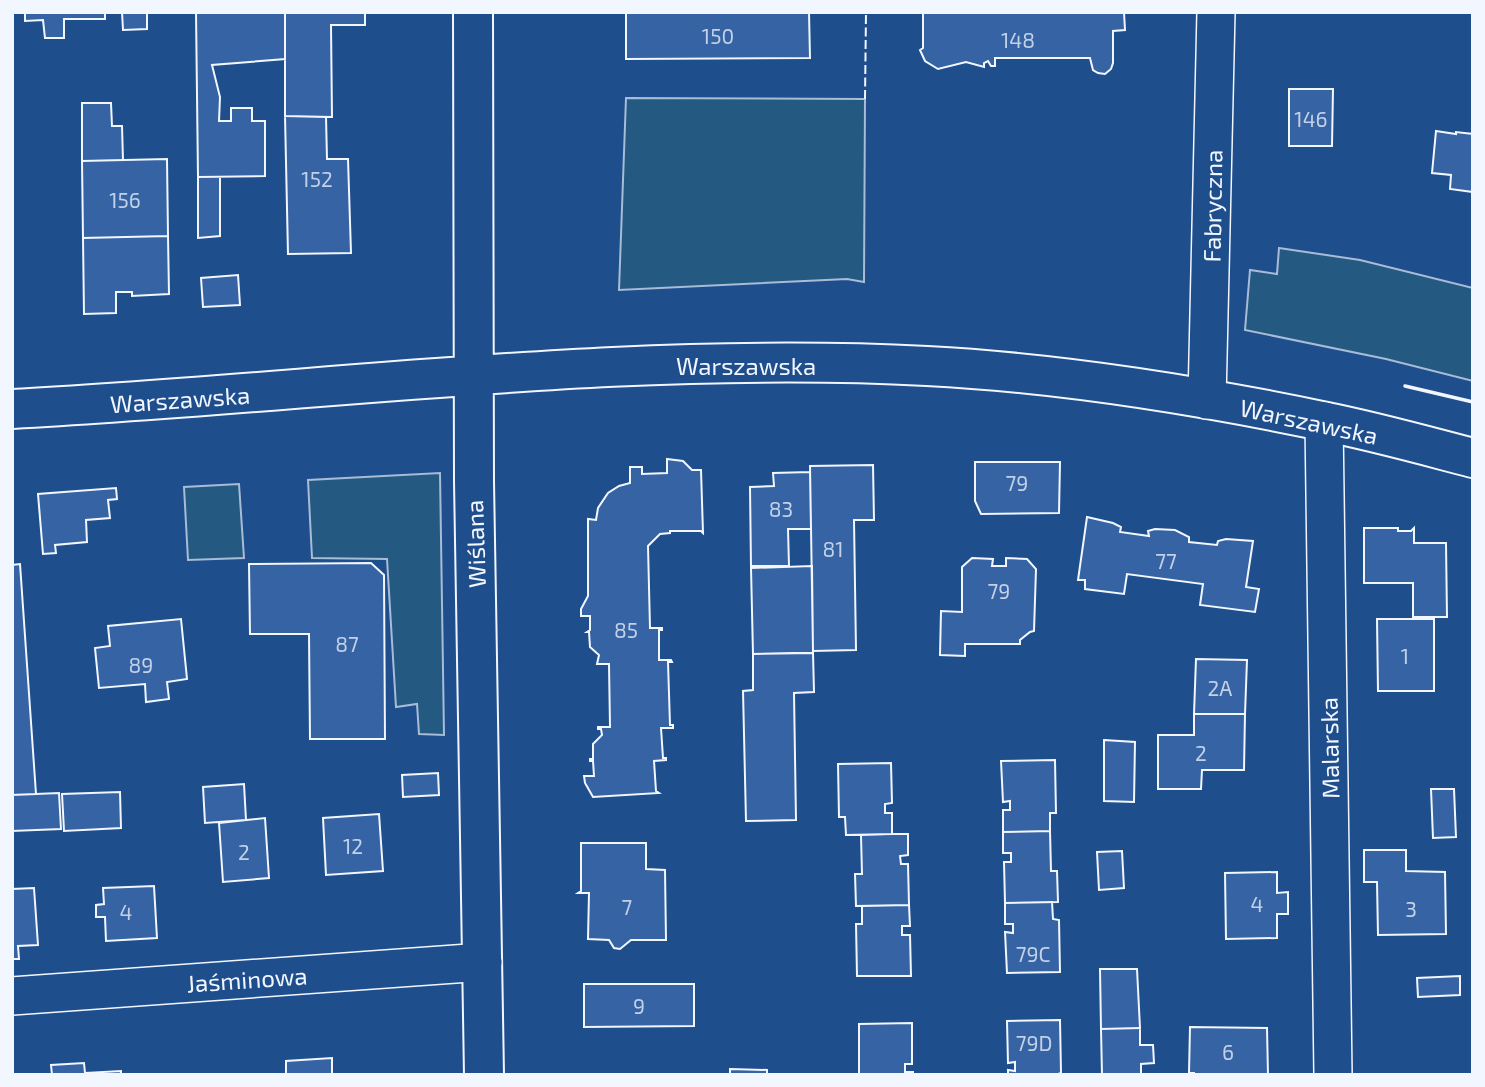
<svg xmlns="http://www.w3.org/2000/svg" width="1485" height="1087" font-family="'Exo 2',sans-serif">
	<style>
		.green { fill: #245a82; stroke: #a8bbd7; stroke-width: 2 }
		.building { fill: #3563a3; stroke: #f2f6ff; stroke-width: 2 }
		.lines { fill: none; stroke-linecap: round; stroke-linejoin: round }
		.street-casing { stroke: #f2f6ff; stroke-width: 40 }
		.secondary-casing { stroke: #f2f6ff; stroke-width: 42 }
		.street { stroke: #1f4e8c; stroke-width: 37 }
		.secondary { stroke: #1f4e8c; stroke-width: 38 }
		.fence { stroke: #f2f6ff; stroke-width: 2; stroke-dasharray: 9 3.5; stroke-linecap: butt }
		.wall { stroke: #f2f6ff; stroke-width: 3.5 }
		.labels { text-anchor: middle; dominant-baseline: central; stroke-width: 5; stroke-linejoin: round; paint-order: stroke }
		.number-label { font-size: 21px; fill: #c3d1e8 }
		.street-label { font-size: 24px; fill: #f2f6ff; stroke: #1f4e8c }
	</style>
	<rect width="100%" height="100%" fill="#1f4e8c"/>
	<path class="green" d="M 626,98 L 865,99 L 864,282 L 847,279 L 619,290 Z
		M 1279,248 L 1360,260 L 1473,288 L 1473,381 L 1386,359 L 1245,330 L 1250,270 L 1277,274 Z
		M 440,473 L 444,735 L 419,734 L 417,704 L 396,707 L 387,559 L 312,558 L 308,480 Z
		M 239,484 L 244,558 L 188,560 L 184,487 Z"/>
	<path class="building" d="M 25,12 L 105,12 L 105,19 L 64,19 L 64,38 L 45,38 L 43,20 L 25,21 Z
		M 122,12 L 147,12 L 147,29 L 123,30 Z
		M 196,12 L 285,12 L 285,59 L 212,65 L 220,97 L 219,121 L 231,121 L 231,108 L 252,108 L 252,121 L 265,121 L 265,176 L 198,177 Z
		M 285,12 L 365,12 L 365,25 L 331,25 L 332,117 L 285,116 Z
		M 626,12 L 809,12 L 810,58 L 626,59 Z
		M 923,12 L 1124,12 L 1125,30 L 1113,31 L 1113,63 L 1111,69 L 1105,74 L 1098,73 L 1093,70 L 1090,58 L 995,58 L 995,66 L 991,66 L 988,61 L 984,63 L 984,67 L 966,62 L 938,69 L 925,61 L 920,50 L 923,48 Z
		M 1289,89 L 1333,89 L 1332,146 L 1289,146 Z
		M 82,103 L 111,103 L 112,126 L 122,126 L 123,160 L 82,161 Z
		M 285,116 L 326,117 L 327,159 L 348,159 L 351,253 L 288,254 Z
		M 1436,131 L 1456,134 L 1456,132 L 1473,134 L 1473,192 L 1450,189 L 1451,175 L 1432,173 Z
		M 167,159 L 168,236 L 83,238 L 82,161 Z
		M 198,177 L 220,177 L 220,236 L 198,238 Z
		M 168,236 L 169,294 L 132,296 L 132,292 L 116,292 L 116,313 L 84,314 L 83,238 Z
		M 238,275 L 240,305 L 203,307 L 201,278 Z
		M 667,459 L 683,461 L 692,470 L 701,470 L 703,533 L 701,531 L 670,531 L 670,533 L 660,534 L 648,546 L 650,628 L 662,628 L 662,630 L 659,630 L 659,660 L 671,660 L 672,662 L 668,662 L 670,725 L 673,725 L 673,728 L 661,728 L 663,758 L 666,758 L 666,760 L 654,761 L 656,791 L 659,793 L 593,797 L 585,783 L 584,776 L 594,776 L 593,761 L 590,761 L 590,759 L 593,759 L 593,744 L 602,735 L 601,729 L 598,729 L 598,727 L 610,727 L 609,664 L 597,664 L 599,655 L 590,647 L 589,632 L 587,632 L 590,630 L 590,616 L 581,616 L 581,609 L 588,596 L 588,519 L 596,520 L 598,508 L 608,493 L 619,486 L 630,483 L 630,467 L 642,467 L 642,474 L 667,473 Z
		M 975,462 L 1060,462 L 1059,513 L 981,514 L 975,501 Z
		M 873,465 L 874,520 L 854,520 L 856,650 L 813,651 L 810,466 Z
		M 810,472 L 811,529 L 788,529 L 789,566 L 751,566 L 750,487 L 774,486 L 773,473 Z
		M 116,488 L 117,499 L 108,500 L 110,518 L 86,520 L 87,542 L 55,545 L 56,553 L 43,554 L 38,494 Z
		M 1087,517 L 1113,523 L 1121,527 L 1120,532 L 1149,536 L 1148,531 L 1155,529 L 1175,530 L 1189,537 L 1189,542 L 1217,545 L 1218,541 L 1226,539 L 1253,541 L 1246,587 L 1259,589 L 1255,612 L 1200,605 L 1203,584 L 1127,574 L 1124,594 L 1085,589 L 1085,580 L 1078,580 Z
		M 1364,528 L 1398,528 L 1398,531 L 1411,531 L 1414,528 L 1414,543 L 1446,543 L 1447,617 L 1413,617 L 1413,583 L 1364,583 Z
		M 972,558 L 993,559 L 992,566 L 1006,566 L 1006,558 L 1027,559 L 1036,569 L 1034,631 L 1030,632 L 1020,640 L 1020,644 L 965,644 L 965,656 L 940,655 L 941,611 L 962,612 L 962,567 Z
		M 371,563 L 384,575 L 385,739 L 310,739 L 309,634 L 250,634 L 249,564 Z
		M 20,564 L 36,794 L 12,795 L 12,565 Z
		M 812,566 L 813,653 L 753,654 L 751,568 Z
		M 181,619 L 187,679 L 167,682 L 169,699 L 146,702 L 145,684 L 99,688 L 95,648 L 110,646 L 108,626 Z
		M 1377,619 L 1434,619 L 1434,691 L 1378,691 Z
		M 793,653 L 813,653 L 814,692 L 794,693 L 796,820 L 746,821 L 743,691 L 753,690 L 753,654 Z
		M 1196,659 L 1247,660 L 1245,714 L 1194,714 Z
		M 1194,714 L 1245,714 L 1244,770 L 1202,770 L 1201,789 L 1158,789 L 1158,735 L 1194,735 Z
		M 1104,740 L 1135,742 L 1134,802 L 1104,801 Z
		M 1055,760 L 1056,813 L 1050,813 L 1050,831 L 1003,832 L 1003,810 L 1010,810 L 1010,801 L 1003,802 L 1001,761 Z
		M 891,763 L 892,803 L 885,804 L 885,813 L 892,813 L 892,834 L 846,835 L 845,817 L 839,817 L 838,764 Z
		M 438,773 L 439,795 L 403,797 L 402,775 Z
		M 244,784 L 246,820 L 205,823 L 203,787 Z
		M 1431,789 L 1454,789 L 1456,837 L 1433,838 Z
		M 120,792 L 121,828 L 64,831 L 62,794 Z
		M 59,793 L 61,829 L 12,831 L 12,795 Z
		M 379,814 L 383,871 L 326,875 L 323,818 Z
		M 265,818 L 269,878 L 223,882 L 219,823 Z
		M 1050,831 L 1051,871 L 1057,871 L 1058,902 L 1005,903 L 1004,862 L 1011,862 L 1011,853 L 1003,853 L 1003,832 Z
		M 892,834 L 908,834 L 908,855 L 900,856 L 901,864 L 908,864 L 909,905 L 856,906 L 855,874 L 862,874 L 861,835 Z
		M 581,843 L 646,843 L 646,869 L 665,870 L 666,940 L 631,940 L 620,949 L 614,948 L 609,940 L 588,939 L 589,893 L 578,893 L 581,891 Z
		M 1364,850 L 1406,850 L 1406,871 L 1445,872 L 1446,934 L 1378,935 L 1377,882 L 1364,882 Z
		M 1122,851 L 1124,888 L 1099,890 L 1097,852 Z
		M 1277,872 L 1277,893 L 1288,892 L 1288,914 L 1277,914 L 1277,938 L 1226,939 L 1225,873 Z
		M 154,886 L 157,938 L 106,941 L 105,917 L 96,917 L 96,905 L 104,904 L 103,888 Z
		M 34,888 L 38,945 L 18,946 L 19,959 L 12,959 L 12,889 Z
		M 1052,902 L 1053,919 L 1059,920 L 1060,972 L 1007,973 L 1005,932 L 1013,933 L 1013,924 L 1005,924 L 1005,903 Z
		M 909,905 L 910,926 L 902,926 L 902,935 L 910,935 L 911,976 L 857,976 L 856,924 L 862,924 L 862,906 Z
		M 1100,969 L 1137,969 L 1140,1028 L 1101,1029 Z
		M 1460,976 L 1460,995 L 1418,997 L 1417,978 Z
		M 584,984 L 694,984 L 694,1026 L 584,1027 Z
		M 1060,1020 L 1061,1073 L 1055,1075 L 1008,1075 L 1008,1070 L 1015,1071 L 1015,1062 L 1008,1063 L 1007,1021 Z
		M 912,1023 L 912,1064 L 905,1064 L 905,1072 L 913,1072 L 913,1075 L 859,1075 L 859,1024 Z
		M 1190,1027 L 1267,1028 L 1268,1075 L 1194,1075 L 1194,1073 L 1189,1073 Z
		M 1140,1028 L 1140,1045 L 1153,1045 L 1154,1063 L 1141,1064 L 1141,1075 L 1102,1075 L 1101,1029 Z
		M 332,1058 L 332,1075 L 286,1075 L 286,1061 Z
		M 84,1063 L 85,1073 L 121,1071 L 121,1075 L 52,1075 L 51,1065 Z
		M 730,1069 L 767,1070 L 767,1075 L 730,1075 Z"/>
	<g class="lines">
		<g class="street-casing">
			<path id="street" d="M 1207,400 L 1216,12
				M 1324,421 L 1333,1075
				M 12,996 L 483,962"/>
		</g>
		<g class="secondary-casing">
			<path id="secondary" d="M 473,12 L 474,481 L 484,1075
				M 12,409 C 317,393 622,350 927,366 C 1060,373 1192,394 1322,421 C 1373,431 1423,445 1473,458"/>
		</g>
		<use href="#street" class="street"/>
		<use href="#secondary" class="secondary"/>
		<path class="fence" d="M 865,99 L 866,12"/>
		<path class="wall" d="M 1405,386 L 1473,402"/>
	</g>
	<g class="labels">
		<g class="number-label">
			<text x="718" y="35">150</text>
			<text x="1018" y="39">148</text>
			<text x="1311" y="118">146</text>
			<text x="317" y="178">152</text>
			<text x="125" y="199">156</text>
			<text x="1017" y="482">79</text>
			<text x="781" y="508">83</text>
			<text x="833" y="548">81</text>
			<text x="1166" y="560">77</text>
			<text x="999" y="590">79</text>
			<text x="626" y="629">85</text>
			<text x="347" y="643">87</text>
			<text x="1405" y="655">1</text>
			<text x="141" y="664">89</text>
			<text x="1220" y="687">2A</text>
			<text x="1201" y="752">2</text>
			<text x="353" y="845">12</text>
			<text x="244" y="851">2</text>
			<text x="1257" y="903">4</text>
			<text x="627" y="906">7</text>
			<text x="1411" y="908">3</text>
			<text x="126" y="911">4</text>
			<text x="1033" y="953">79C</text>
			<text x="639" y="1005">9</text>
			<text x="1034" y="1042">79D</text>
			<text x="1228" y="1051">6</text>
		</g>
		<g class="street-label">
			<text transform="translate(1212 206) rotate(-89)">Fabryczna</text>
			<text x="746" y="365">Warszawska</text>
			<text transform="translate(180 399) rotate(-4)">Warszawska</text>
			<text transform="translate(1309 421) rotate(12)">Warszawska</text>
			<text transform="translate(475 544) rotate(-92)">Wiślana</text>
			<text transform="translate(1329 748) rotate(-91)">Malarska</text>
			<text transform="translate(247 979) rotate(-4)">Jaśminowa</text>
		</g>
	</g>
	<rect width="1485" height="1087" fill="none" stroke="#f2f6ff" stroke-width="28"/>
</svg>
